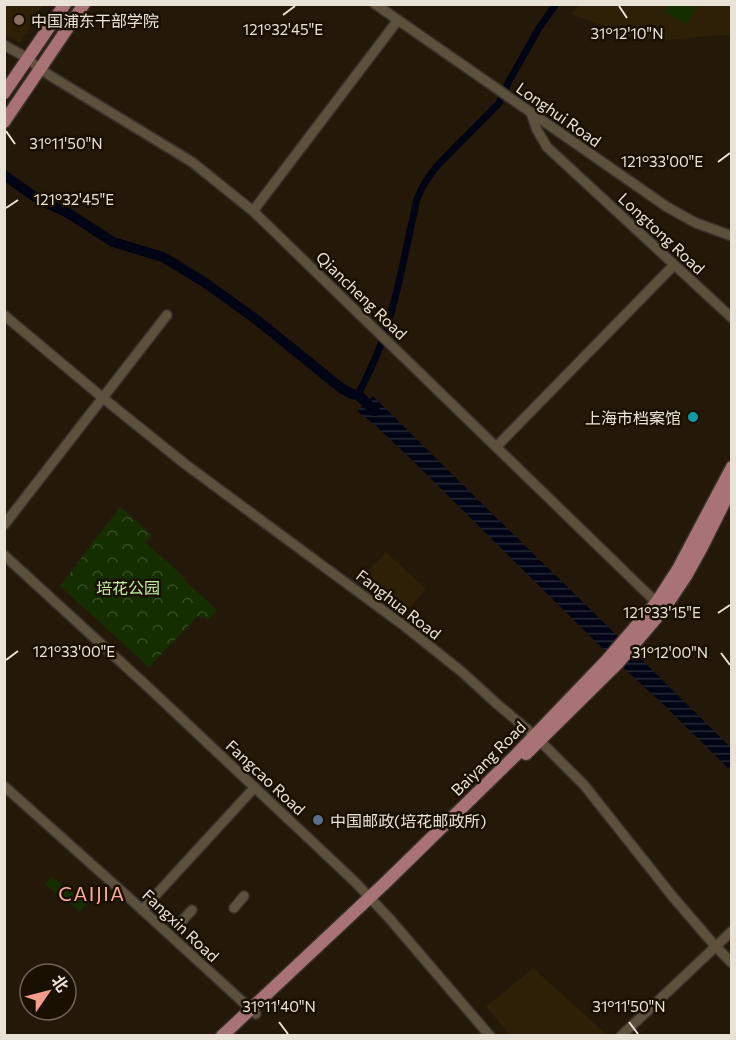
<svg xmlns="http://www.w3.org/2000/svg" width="736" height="1040" font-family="Commissioner,'Noto Sans SC',sans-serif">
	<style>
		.built { fill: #2e2007 }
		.grass { fill: #152e00 }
		.park { fill: url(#park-crowns) }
		.water { fill: url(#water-rules) }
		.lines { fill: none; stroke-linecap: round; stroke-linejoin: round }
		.canal { stroke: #000415; stroke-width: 7 }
		.river { stroke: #000415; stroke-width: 10 }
		.minor-casing { stroke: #39312b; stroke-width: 12 }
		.major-casing { stroke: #39312b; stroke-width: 15 }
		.minor { stroke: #5d513e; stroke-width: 9 }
		.major { stroke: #a97375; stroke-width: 12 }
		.ticks { fill: none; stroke: #e9e2d7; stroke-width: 2 }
		.education-dot { fill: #8d6e63; stroke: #1a1002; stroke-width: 2 }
		.culture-dot { fill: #0f9aa8; stroke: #1a1002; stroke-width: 2 }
		.service-dot { fill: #5c6f8a; stroke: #1a1002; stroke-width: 2 }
		.labels { text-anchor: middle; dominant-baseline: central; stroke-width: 5; stroke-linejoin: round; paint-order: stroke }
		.poi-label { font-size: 16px; fill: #e9e2d7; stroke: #1a1002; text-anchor: start }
		.street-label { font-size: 16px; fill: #e9e2d7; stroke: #1a1002 }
		.park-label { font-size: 16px; fill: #c1f1a2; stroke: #1a1002 }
		.quarter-label { font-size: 20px; letter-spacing: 1.5px; fill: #fdab9b; stroke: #1a1002 }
		.ticks-label { font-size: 15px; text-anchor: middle; fill: #e9e2d7; stroke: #1a1002; stroke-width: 5; stroke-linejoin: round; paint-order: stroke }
	</style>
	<defs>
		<pattern id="park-crowns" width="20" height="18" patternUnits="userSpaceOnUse" patternTransform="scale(1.5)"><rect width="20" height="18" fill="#152e00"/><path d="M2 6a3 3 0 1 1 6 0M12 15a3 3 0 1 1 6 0" fill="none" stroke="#374c24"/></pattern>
		<pattern id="water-rules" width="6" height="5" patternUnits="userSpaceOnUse" patternTransform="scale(1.5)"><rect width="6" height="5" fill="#000415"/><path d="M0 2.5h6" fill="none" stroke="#252836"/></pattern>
	</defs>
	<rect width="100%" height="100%" fill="#241908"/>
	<path class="built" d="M 4,5 L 43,5 L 20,43 L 5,35 Z
		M 579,5 L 731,5 L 731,36 L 722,35 L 668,40 L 633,37 L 571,14 Z
		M 386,552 L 426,589 L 403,615 L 358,582 Z
		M 533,968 L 607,1035 L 510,1035 L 486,1007 Z"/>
	<path class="grass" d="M 669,5 L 669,4 L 697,5 L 688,24 L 665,13 Z
		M 52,877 L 87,903 L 80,912 L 45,885 Z"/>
	<path class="park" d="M 120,507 L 152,535 L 146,543 L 185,578 L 184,580 L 217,610 L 208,620 L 198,616 L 149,667 L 60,586 Z"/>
	<path class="water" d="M 373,396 C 491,514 613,630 731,748 L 731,771 L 665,706 L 605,651 L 413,461 L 375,425 L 357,411 Z"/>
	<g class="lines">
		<path class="canal" d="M 358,395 C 366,378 375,361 381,344 C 398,297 406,247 417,199 C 422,186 428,177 437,166 L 499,103 L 509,81 L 539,28 L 556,4"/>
		<path class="river" d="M 4,175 L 38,199 L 68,213 L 113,242 L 163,257 L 204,282 L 257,320 L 341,388 L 352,394 L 358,395 L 375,411"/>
		<g class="minor-casing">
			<path id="minor" d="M 375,4 L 667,207 L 696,223 L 732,236
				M 4,45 L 22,55 L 49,75 L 192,162 L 253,211 L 660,606
				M 531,113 L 537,130 L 547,147 L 732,318
				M 253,211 L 398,20
				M 4,315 L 103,398 L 185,464 L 407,628 L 462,672 L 497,704 L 534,735 L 584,785 L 673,897 L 716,947 L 732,963
				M 497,446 L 674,265
				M 4,525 L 167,315
				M 4,555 L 148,687 L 354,881 L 389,918 L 490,1036
				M 4,786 L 126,895 L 256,1014
				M 234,908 L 244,896
				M 142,910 L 255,787
				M 181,922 L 192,910
				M 621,1036 L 732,931"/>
		</g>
		<g class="major-casing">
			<path id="major" d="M 4,93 L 65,4
				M 4,122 L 84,4
				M 526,754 L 617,664 L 664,609 L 686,576 L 702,547 L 732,487
				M 222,1036 L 384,884 L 515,756 L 607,660 L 656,603 L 678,569 L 732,467"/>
		</g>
		<use href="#minor" class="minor"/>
		<use href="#major" class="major"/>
	</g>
	<path class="ticks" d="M 619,6 L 627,18M 283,15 L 295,6M 6,131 L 15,144M 718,162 L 730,153M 6,208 L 18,200M 718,613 L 730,605M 721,653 L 730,665M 6,660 L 18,651M 279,1022 L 288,1034M 629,1022 L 638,1034"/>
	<circle class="education-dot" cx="19" cy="20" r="6"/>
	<circle class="culture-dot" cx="693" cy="417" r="6"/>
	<circle class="service-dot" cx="318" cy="820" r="6"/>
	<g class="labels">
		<g class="poi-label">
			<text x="31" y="20">中国浦东干部学院</text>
			<text x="681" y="417" text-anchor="end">上海市档案馆</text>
			<text x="330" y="820">中国邮政(培花邮政所)</text>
		</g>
		<g class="street-label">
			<text transform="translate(559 114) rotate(35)">Longhui Road</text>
			<text transform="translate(662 233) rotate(43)">Longtong Road</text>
			<text transform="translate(362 295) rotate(44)">Qiancheng Road</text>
			<text transform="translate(399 604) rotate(38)">Fanghua Road</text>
			<text transform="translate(488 758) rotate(-45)">Baiyang Road</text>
			<text transform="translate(266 777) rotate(43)">Fangcao Road</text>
			<text transform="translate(181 925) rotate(43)">Fangxin Road</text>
		</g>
		<g class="park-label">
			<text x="128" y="587">培花公园</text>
		</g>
		<g class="quarter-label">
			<text x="92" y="893">CAIJIA</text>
		</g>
	</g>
	<g class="ticks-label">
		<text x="283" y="35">121°32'45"E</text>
		<text x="627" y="39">31°12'10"N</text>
		<text x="66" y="149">31°11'50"N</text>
		<text x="662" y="167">121°33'00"E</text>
		<text x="74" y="205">121°32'45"E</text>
		<text x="662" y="618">121°33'15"E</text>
		<text x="74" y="657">121°33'00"E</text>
		<text x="670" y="658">31°12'00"N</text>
		<text x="279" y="1012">31°11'40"N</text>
		<text x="629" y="1012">31°11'50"N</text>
	</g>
	<rect width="736" height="1040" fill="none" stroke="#e9e2d7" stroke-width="12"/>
	<g transform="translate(48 992) rotate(55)"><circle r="28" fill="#1a1002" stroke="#6d6457" stroke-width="1.5"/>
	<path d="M0-4.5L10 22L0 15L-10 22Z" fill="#f49d8c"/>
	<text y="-9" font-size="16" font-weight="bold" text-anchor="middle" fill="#e9e2d7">北</text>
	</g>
</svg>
